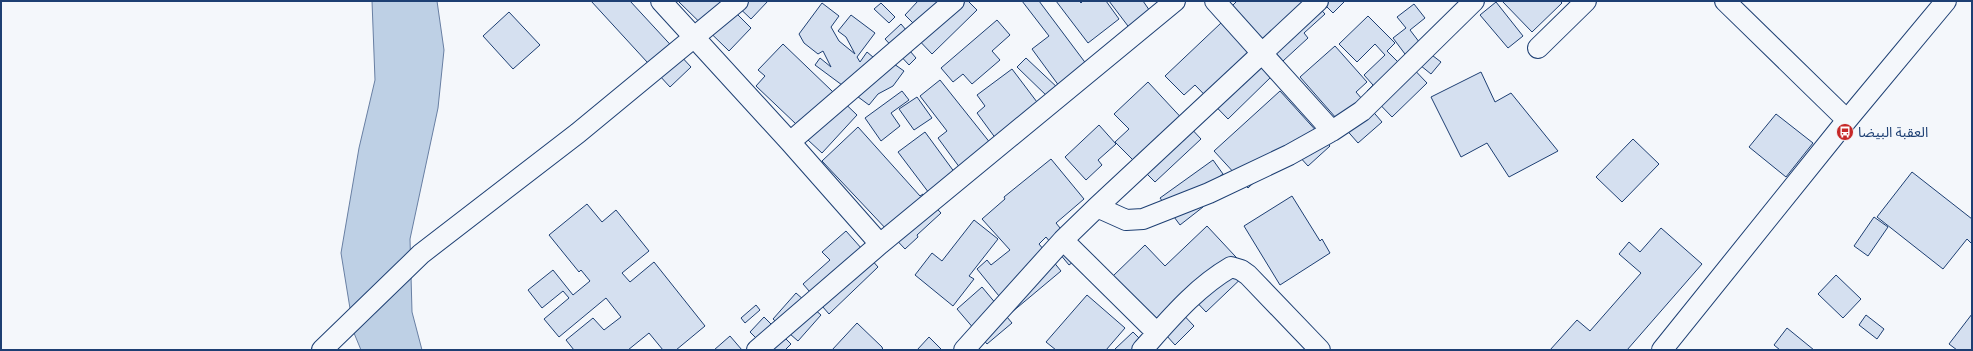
<svg xmlns="http://www.w3.org/2000/svg" width="1973" height="351" font-family="Cabin,'Noto Sans Arabic',sans-serif">
	<style>
		.water { fill: #bed0e5; stroke: #687fa3 }
		.building { fill: #d5e0f0; stroke: #1d3f73 }
		.lines { fill: none; stroke-linecap: round; stroke-linejoin: round }
		.street-casing { stroke: #1d3f73; stroke-width: 22 }
		.street { stroke: #f4f7fb; stroke-width: 20 }
		.labels { text-anchor: middle; dominant-baseline: central; stroke-width: 3; stroke-linejoin: round; paint-order: stroke }
		.poi-label { font-size: 14px; fill: #1d3f73; stroke: #f4f7fb; text-anchor: start }
	</style>
	<rect width="100%" height="100%" fill="#f4f7fb"/>
	<path class="water" d="M 372,1 L 437,1 L 444,50 L 438,108 L 410,239 L 412,312 L 422,350 L 361,350 L 354,333 L 341,253 L 359,148 L 375,80 Z"/>
	<path class="building" d="M 591,1 L 630,1 L 691,67 L 670,87 Z
		M 678,1 L 768,1 L 751,19 L 733,2 L 729,6 L 751,28 L 729,51 Z
		M 918,1 L 968,1 L 977,10 L 932,54 L 913,34 L 919,29 L 905,15 Z
		M 1022,1 L 1039,1 L 1090,69 L 1062,90 L 1032,49 L 1049,36 Z
		M 1056,1 L 1079,1 L 1081,3 L 1083,1 L 1106,1 L 1119,19 L 1088,43 Z
		M 1109,1 L 1143,1 L 1152,14 L 1131,30 Z
		M 1237,1 L 1313,1 L 1325,14 L 1304,33 L 1308,38 L 1283,61 L 1232,6 Z
		M 1321,1 L 1345,1 L 1333,13 Z
		M 1502,1 L 1560,1 L 1562,3 L 1532,32 Z
		M 1496,2 L 1523,36 L 1508,48 L 1480,15 Z
		M 822,3 L 839,16 L 831,27 L 839,41 L 855,54 L 846,37 L 838,31 L 851,15 L 875,33 L 857,57 L 860,62 L 867,52 L 880,63 L 887,59 L 904,71 L 893,86 L 878,94 L 869,105 L 815,65 L 820,58 L 831,67 L 823,51 L 818,54 L 804,43 L 799,34 Z
		M 881,3 L 895,17 L 889,23 L 874,9 Z
		M 1414,4 L 1425,18 L 1410,30 L 1423,47 L 1408,58 L 1393,38 L 1406,28 L 1397,17 Z
		M 509,12 L 540,45 L 513,69 L 483,36 Z
		M 1368,16 L 1395,43 L 1387,51 L 1399,63 L 1405,60 L 1427,83 L 1392,117 L 1367,91 L 1373,85 L 1364,75 L 1385,55 L 1375,44 L 1357,62 L 1339,44 Z
		M 997,20 L 1010,35 L 992,51 L 1000,60 L 972,84 L 963,74 L 953,82 L 941,68 Z
		M 1221,23 L 1272,76 L 1228,119 L 1195,85 L 1184,95 L 1165,76 Z
		M 901,24 L 912,37 L 904,44 L 916,58 L 909,65 L 885,39 Z
		M 783,44 L 857,115 L 822,153 L 794,127 L 796,124 L 756,86 L 765,76 L 758,70 Z
		M 1335,46 L 1367,82 L 1356,92 L 1382,122 L 1358,143 L 1300,77 Z
		M 1424,49 L 1441,62 L 1431,74 L 1415,61 Z
		M 1026,58 L 1060,90 L 1050,99 L 1017,67 Z
		M 1012,69 L 1043,110 L 999,143 L 977,113 L 985,106 L 977,95 Z
		M 1481,72 L 1495,102 L 1511,93 L 1558,151 L 1509,177 L 1487,143 L 1461,157 L 1431,97 Z
		M 940,80 L 991,144 L 960,168 L 938,138 L 947,131 L 920,96 Z
		M 1148,82 L 1201,139 L 1155,182 L 1115,142 L 1129,129 L 1114,114 Z
		M 902,91 L 909,100 L 891,113 L 900,126 L 881,141 L 865,118 Z
		M 1280,91 L 1330,146 L 1308,166 L 1288,144 L 1261,168 L 1265,172 L 1248,188 L 1214,151 Z
		M 917,97 L 932,118 L 914,130 L 899,109 Z
		M 1776,114 L 1813,143 L 1786,177 L 1749,147 Z
		M 1099,125 L 1116,144 L 1098,160 L 1102,165 L 1086,180 L 1065,157 Z
		M 858,127 L 920,196 L 923,194 L 941,213 L 917,235 L 918,237 L 905,249 L 822,161 Z
		M 925,132 L 955,173 L 929,193 L 898,152 Z
		M 1633,139 L 1659,164 L 1622,202 L 1596,177 Z
		M 1051,159 L 1084,199 L 1056,223 L 1082,255 L 1069,265 L 1046,237 L 1039,244 L 1061,271 L 1012,312 L 977,269 L 987,260 L 991,265 L 1010,250 L 982,219 L 1005,199 L 1004,197 Z
		M 1213,160 L 1223,174 L 1195,195 L 1203,207 L 1180,225 L 1160,198 Z
		M 1912,172 L 1972,219 L 1972,244 L 1967,239 L 1943,269 L 1877,217 Z
		M 1292,196 L 1320,241 L 1322,239 L 1330,253 L 1280,285 L 1244,226 Z
		M 587,204 L 602,222 L 616,210 L 649,251 L 622,273 L 630,282 L 654,262 L 705,326 L 676,350 L 663,350 L 649,333 L 628,350 L 574,350 L 566,340 L 593,318 L 604,330 L 621,317 L 606,298 L 559,337 L 544,319 L 569,298 L 563,291 L 542,308 L 528,290 L 553,270 L 573,295 L 590,281 L 581,270 L 579,272 L 549,235 Z
		M 1874,217 L 1888,227 L 1868,256 L 1854,246 Z
		M 974,220 L 998,239 L 969,276 L 974,279 L 953,306 L 915,275 L 932,253 L 942,261 Z
		M 1207,226 L 1249,271 L 1206,312 L 1190,295 L 1177,308 L 1194,326 L 1175,345 L 1113,276 L 1145,245 L 1165,266 Z
		M 1661,228 L 1702,264 L 1627,350 L 1550,350 L 1577,320 L 1590,331 L 1641,273 L 1619,254 L 1629,242 L 1640,252 Z
		M 846,231 L 878,267 L 829,314 L 803,284 L 830,260 L 822,252 Z
		M 1836,275 L 1861,299 L 1843,318 L 1818,294 Z
		M 982,287 L 1012,323 L 987,344 L 957,309 Z
		M 796,293 L 821,315 L 798,341 L 773,319 Z
		M 1087,295 L 1125,328 L 1106,350 L 1056,350 L 1046,342 Z
		M 756,305 L 760,310 L 745,323 L 741,318 Z
		M 1972,314 L 1972,350 L 1957,350 L 1949,344 Z
		M 1866,315 L 1884,329 L 1877,339 L 1859,325 Z
		M 764,317 L 791,344 L 785,350 L 768,350 L 750,332 Z
		M 857,323 L 882,347 L 883,350 L 832,350 Z
		M 1787,328 L 1814,350 L 1780,350 L 1774,345 Z
		M 1133,332 L 1151,350 L 1116,350 L 1115,349 Z
		M 730,336 L 742,350 L 714,350 Z
		M 929,337 L 942,350 L 917,350 Z"/>
	<g class="lines">
		<g class="street-casing">
			<path id="street" d="M 661,1 L 790,142 L 880,244
				M 1215,1 L 1332,131
				M 1725,1 L 1847,120
				M 1538,48 L 1586,1
				M 790,142 L 954,1
				M 1097,207 L 1126,220 L 1143,219 L 1209,193 L 1289,155 L 1332,131 L 1362,111 L 1474,1
				M 1063,240 L 1157,333
				M 322,350 L 421,254 L 578,133 L 738,1
				M 757,350 L 880,244 L 1175,1
				M 964,350 L 1063,240 L 1097,207 L 1318,1
				M 1142,350 C 1169,320 1195,288 1231,267 L 1241,270 L 1248,275 L 1320,350
				M 1662,350 L 1847,120 L 1946,1"/>
		</g>
		<use href="#street" class="street"/>
	</g>
	<defs>
		<g id="bus-disc" transform="scale(0.9)"><circle r="9.5" fill="#c62828" stroke="#f4f7fb"/><path d="M-5-6H5V4H4V6H2V4H-2V6H-4V4H-5ZM-3.5-4V0h7V-4ZM-3.5 1.2v1.5H-2V1.2ZM2 1.2v1.5H3.5V1.2Z" fill="#fff"/></g>
	</defs>
	<g fill-rule="evenodd">
		<use href="#bus-disc" x="1845" y="132"/>
	</g>
	<g class="labels">
		<g class="poi-label">
			<text x="1858" y="132">العقبة البيضا</text>
		</g>
	</g>
	<rect width="1973" height="351" fill="none" stroke="#1d3f73" stroke-width="4"/>
</svg>
